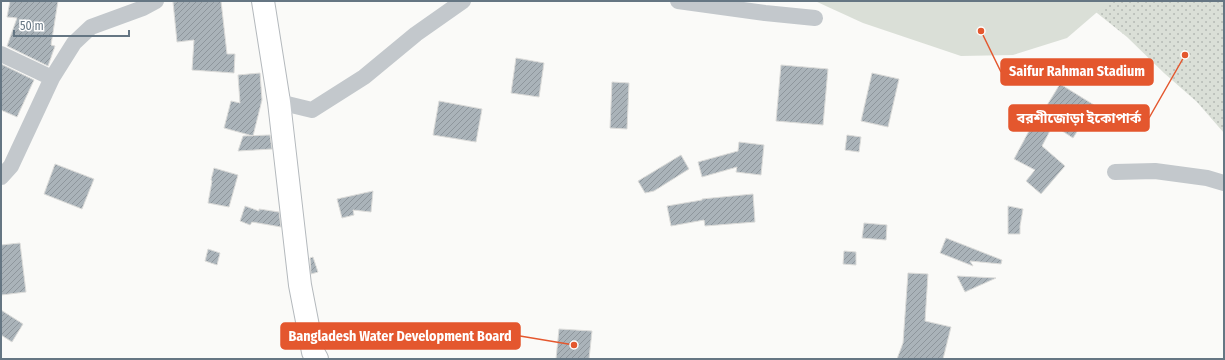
<svg xmlns="http://www.w3.org/2000/svg" width="1225" height="360" font-family="'Fira Sans Condensed','Noto Sans Bengali',sans-serif">
	<style>
		.grass { fill: url(#grass-dots) }
		.garden { fill: #dadfd7 }
		.building { fill: url(#building-hatch); stroke: #dcdcda }
		.lines { fill: none; stroke-linecap: round; stroke-linejoin: round }
		.highway-casing { stroke: #b4b9bd; stroke-width: 24 }
		.street { stroke: #c3c8cc; stroke-width: 16 }
		.highway { stroke: #fff; stroke-width: 22 }
		.leader { fill: none; stroke: #e4572e; stroke-width: 1.5 }
		.callout-dot { fill: #e4572e; stroke: #fff; stroke-width: 1.5 }
		.callout { fill: #e4572e; stroke: #e4572e; stroke-width: 1.5 }
		.callout-label { font-size: 14px; text-anchor: middle; font-weight: bold; fill: #fff }
	</style>
	<defs>
		<pattern id="grass-dots" width="8" height="8" patternUnits="userSpaceOnUse"><rect width="8" height="8" fill="#dadfd7"/><path d="M2 2h.1M6 6h.1" fill="none" stroke="#b4b9b4" stroke-width="1.8" stroke-linecap="round"/></pattern>
		<pattern id="building-hatch" width="6" height="6" patternUnits="userSpaceOnUse"><rect width="6" height="6" fill="#aab3b9"/><path d="M-1 1l2-2M0 6l6-6M5 7l2-2" fill="none" stroke="#8e969c"/></pattern>
	</defs>
	<rect width="100%" height="100%" fill="#fafaf8"/>
	<path class="grass" d="M 1079,1 L 1224,1 L 1224,133 L 1197,102 L 1164,73 L 1127,37 L 1092,9 Z"/>
	<path class="garden" d="M 815,1 L 1110,1 L 1067,38 L 1013,55 L 961,56 L 863,23 Z"/>
	<path class="building" d="M 10,1 L 58,1 L 51,45 L 55,46 L 48,66 L 7,46 L 17,18 L 7,17 Z
		M 184,1 L 221,1 L 227,54 L 235,54 L 234,73 L 192,70 L 194,40 L 177,42 L 173,2 Z
		M 516,58 L 544,63 L 539,97 L 511,93 Z
		M 1,64 L 34,80 L 17,117 L 1,110 Z
		M 781,65 L 828,69 L 823,125 L 776,121 Z
		M 260,73 L 262,100 L 253,136 L 224,128 L 231,101 L 240,103 L 238,75 Z
		M 872,73 L 899,79 L 888,127 L 861,121 Z
		M 612,82 L 629,83 L 627,129 L 610,128 Z
		M 1060,84 L 1094,105 L 1073,138 L 1053,125 L 1042,146 L 1065,166 L 1041,194 L 1026,181 L 1035,170 L 1014,159 L 1030,129 L 1032,130 Z
		M 439,101 L 482,109 L 476,142 L 433,135 Z
		M 270,135 L 272,149 L 238,151 L 243,136 Z
		M 847,135 L 861,137 L 859,152 L 845,150 Z
		M 739,142 L 764,145 L 761,175 L 736,172 L 737,167 L 702,177 L 698,162 L 738,151 Z
		M 681,155 L 689,169 L 654,191 L 645,193 L 638,181 Z
		M 55,164 L 94,179 L 82,209 L 44,194 Z
		M 214,168 L 238,175 L 229,207 L 208,203 L 212,181 L 211,180 Z
		M 373,191 L 371,212 L 353,210 L 354,215 L 342,218 L 337,199 Z
		M 753,194 L 755,222 L 705,226 L 704,220 L 671,226 L 667,206 L 702,200 L 702,199 Z
		M 245,206 L 259,211 L 259,209 L 279,212 L 281,227 L 252,222 L 250,225 L 240,221 Z
		M 1008,206 L 1023,209 L 1020,226 L 1020,234 L 1008,234 Z
		M 864,223 L 887,225 L 886,240 L 862,238 Z
		M 946,238 L 1002,260 L 1001,264 L 970,261 L 973,266 L 940,253 Z
		M 20,243 L 26,292 L 1,295 L 1,245 Z
		M 208,249 L 220,253 L 217,265 L 205,261 Z
		M 844,251 L 856,252 L 856,265 L 843,264 Z
		M 313,257 L 318,272 L 311,274 L 310,258 Z
		M 908,273 L 928,274 L 925,321 L 951,327 L 943,359 L 897,359 L 903,343 Z
		M 957,276 L 996,278 L 965,292 Z
		M 1,310 L 23,324 L 12,342 L 1,335 Z
		M 559,329 L 592,331 L 589,359 L 556,359 Z"/>
	<g class="lines">
		<g class="highway-casing">
			<path id="highway" d="M 263,1 L 279,102 L 300,285 L 313,352 L 317,359"/>
		</g>
		<path class="street" d="M 678,1 L 765,13 L 815,18
			M 1,54 L 52,78
			M 279,102 L 312,110 L 364,77 L 416,34 L 463,1
			M 1115,172 L 1155,171 L 1207,178 L 1224,183
			M 1,177 L 11,166 L 52,78 L 74,43 L 91,27 L 143,8 L 156,1"/>
		<use href="#highway" class="highway"/>
	</g>
	<path class="leader" d="M981 31L1001 72M1185 55L1149 118M574 345L520 336"/>
	<g class="callout-dot">
		<circle cx="981" cy="31" r="4"/>
		<circle cx="1185" cy="55" r="4"/>
		<circle cx="574" cy="345" r="4"/>
	</g>
	<g class="callout">
		<rect x="1001" y="59" width="152" height="26" rx="4"/>
		<rect x="1009" y="105" width="140" height="26" rx="4"/>
		<rect x="281" y="323" width="239" height="26" rx="4"/>
	</g>
	<g class="callout-label">
		<text x="1077" y="76">Saifur Rahman Stadium</text>
		<text x="1079" y="123">বরশীজোড়া ইকোপার্ক</text>
		<text x="400" y="341">Bangladesh Water Development Board</text>
	</g>
	<rect width="1225" height="360" fill="none" stroke="#657683" stroke-width="4"/>
	<path d="M14 30v6h115v-6" fill="none" stroke="#657683" stroke-width="2"/>
	<text x="20" y="30" font-size="12" fill="#657683" stroke="#ffffff" stroke-width="3" paint-order="stroke">50 m</text>
</svg>
